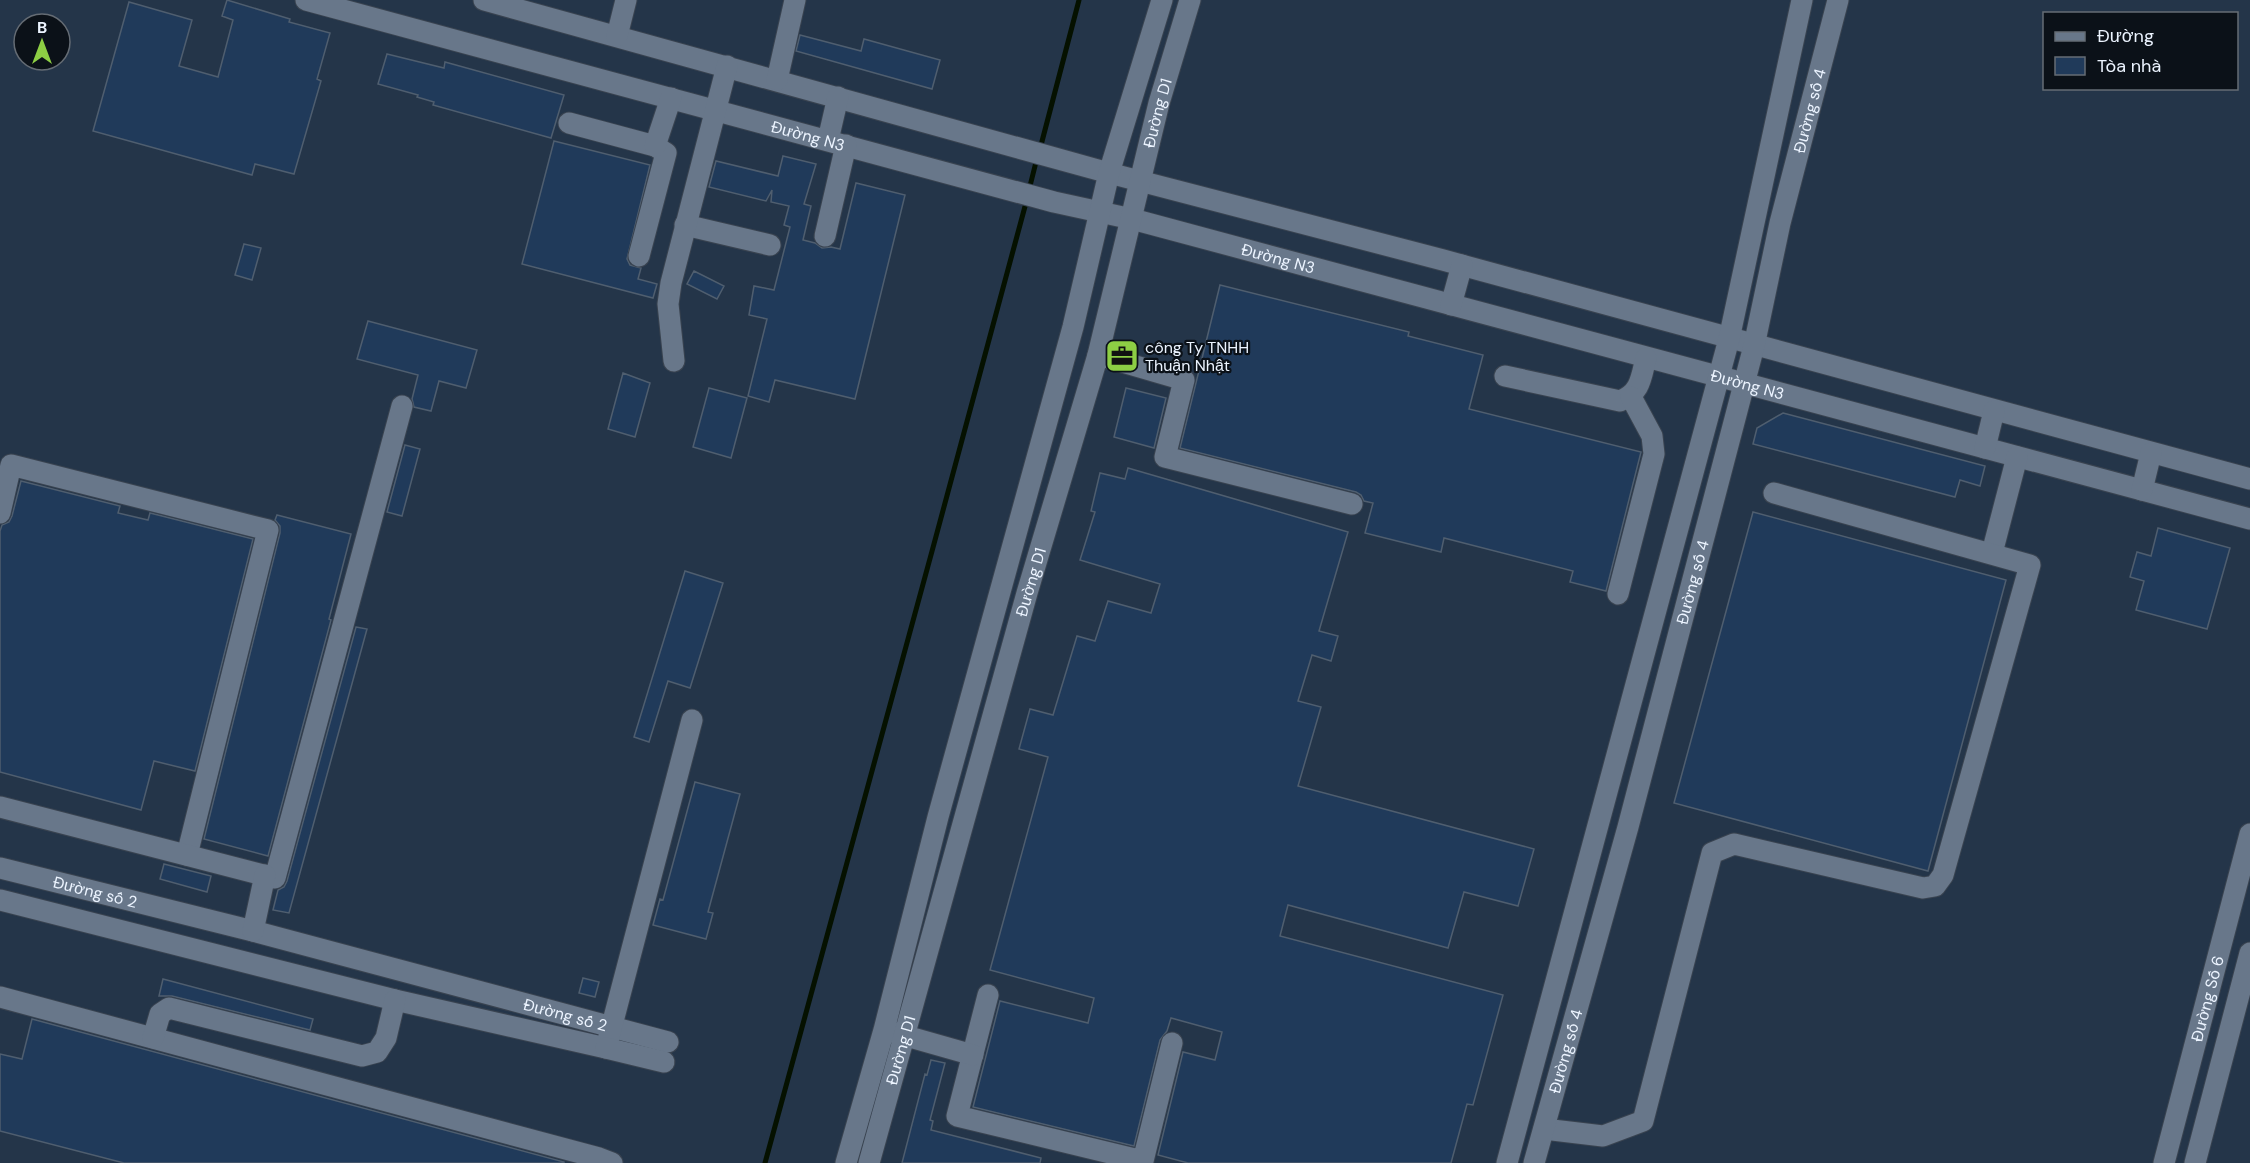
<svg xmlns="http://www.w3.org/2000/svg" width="2250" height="1163" font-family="'DM Sans',sans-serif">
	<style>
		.built { fill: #243549; fill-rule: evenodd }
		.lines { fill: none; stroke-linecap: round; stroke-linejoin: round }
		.stream { stroke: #051100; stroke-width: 5 }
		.building { fill: #203a5a; stroke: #4f5e6f; stroke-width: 1.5 }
		.minor-casing { stroke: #394350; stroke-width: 23 }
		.minor { stroke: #68778a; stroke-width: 21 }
		.labels { text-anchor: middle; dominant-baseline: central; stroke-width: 4.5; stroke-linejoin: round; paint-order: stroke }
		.street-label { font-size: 16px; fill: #ecf4ff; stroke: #0b1118 }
		.poi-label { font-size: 16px; fill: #ecf4ff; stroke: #0b1118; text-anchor: start }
	</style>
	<rect width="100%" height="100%" fill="#1c2838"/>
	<path class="built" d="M 0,0 L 2250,0 L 2250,1163 L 0,1163 ZM 2044,14 L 2236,14 L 2236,88 L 2044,88 ZM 24,24 L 60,24 L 60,60 L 24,60 Z"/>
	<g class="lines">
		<path class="stream" d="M 1040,149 L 1079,0
			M 1029,190 L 1037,158
			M 765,1163 C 851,841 942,521 1027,199"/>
	</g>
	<path class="building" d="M 227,0 L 290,19 L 289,22 L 330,33 L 317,79 L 321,81 L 294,174 L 255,164 L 252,175 L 93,131 L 129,2 L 192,20 L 179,66 L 218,77 L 233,20 L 222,16 Z
		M 800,35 L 861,51 L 864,39 L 940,60 L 932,89 L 796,51 Z
		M 387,54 L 444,68 L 445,62 L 564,95 L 551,138 L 433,105 L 434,102 L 417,97 L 418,95 L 378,84 Z
		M 554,141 L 650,165 L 627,259 L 630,265 L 641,268 L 638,279 L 657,284 L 653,298 L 522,264 Z
		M 783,156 L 816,164 L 804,204 L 811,206 L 803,240 L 815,243 L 822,248 L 831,247 L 840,249 L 856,183 L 905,195 L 855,399 L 775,380 L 769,402 L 748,396 L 767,319 L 749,315 L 754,286 L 774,290 L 790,227 L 784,225 L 789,206 L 771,202 L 772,190 L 766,201 L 709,187 L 716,161 L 778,176 Z
		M 244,244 L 261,248 L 252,280 L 235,275 Z
		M 694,271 L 724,286 L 717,299 L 687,284 Z
		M 1220,285 L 1409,332 L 1408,336 L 1483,355 L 1469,409 L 1641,452 L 1606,591 L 1570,582 L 1573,571 L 1444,538 L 1441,552 L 1365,533 L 1373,503 L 1364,501 L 1361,495 L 1356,492 L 1180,448 Z
		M 368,321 L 477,350 L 466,388 L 439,381 L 431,411 L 414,407 L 412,399 L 418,375 L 357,359 Z
		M 623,373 L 650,383 L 635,437 L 608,429 Z
		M 709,388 L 747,398 L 731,458 L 693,447 Z
		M 1126,388 L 1166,398 L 1154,448 L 1114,437 Z
		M 1783,413 L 1985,466 L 1980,486 L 1960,480 L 1955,497 L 1753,444 L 1757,428 Z
		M 405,445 L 420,449 L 402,516 L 387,512 Z
		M 1128,468 L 1348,532 L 1319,631 L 1338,636 L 1331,661 L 1312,655 L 1298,701 L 1321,707 L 1298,786 L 1534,849 L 1518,906 L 1464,892 L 1448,948 L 1288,905 L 1280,936 L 1503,995 L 1473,1105 L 1467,1104 L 1451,1163 L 1188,1163 L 1158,1155 L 1183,1052 L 1215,1060 L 1222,1032 L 1171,1018 L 1167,1031 L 1160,1040 L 1134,1146 L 973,1107 L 1000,1001 L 1088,1023 L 1094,998 L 990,970 L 1048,757 L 1019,749 L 1030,709 L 1053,715 L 1077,636 L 1095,641 L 1108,601 L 1151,613 L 1160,584 L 1080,560 L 1095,512 L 1091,511 L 1100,473 L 1125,479 Z
		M 21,481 L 120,506 L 118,513 L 148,520 L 150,513 L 253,539 L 195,771 L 154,761 L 141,810 L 0,772 L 0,531 L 2,525 L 9,522 L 12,516 Z
		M 1753,512 L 2006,580 L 1928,871 L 1674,803 Z
		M 277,515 L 351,534 L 329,619 L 331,620 L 268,856 L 204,839 L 280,533 L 280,526 L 275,520 Z
		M 2158,528 L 2230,548 L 2207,629 L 2136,610 L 2144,581 L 2130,577 L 2137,552 L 2151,556 Z
		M 685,571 L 723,583 L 690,688 L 668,681 L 649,742 L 634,737 Z
		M 356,627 L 367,629 L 289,913 L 273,910 L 278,890 L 284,887 L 287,881 Z
		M 695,782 L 740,794 L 708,912 L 713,913 L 706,939 L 653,925 L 660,899 L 663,900 Z
		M 164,864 L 211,876 L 207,892 L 160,879 Z
		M 583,978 L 599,982 L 595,997 L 579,993 Z
		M 163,979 L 313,1019 L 310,1030 L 172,996 L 159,996 Z
		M 32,1019 L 564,1162 L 564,1163 L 124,1163 L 0,1131 L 0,1054 L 22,1059 Z
		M 931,1060 L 945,1063 L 930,1120 L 933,1121 L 931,1130 L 1041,1158 L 1040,1163 L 902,1163 L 925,1074 L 927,1075 Z"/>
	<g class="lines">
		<g class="minor-casing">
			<g id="minor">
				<path id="s1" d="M 306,0 L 1054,202 L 1132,219 L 2250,519"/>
				<path d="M 484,0 L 1109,173 L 1443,260 L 2250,479"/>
				<path d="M 617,36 L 626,0"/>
				<path d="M 777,80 L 795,0"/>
				<path d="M 569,123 L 655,146 L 666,153 L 639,256"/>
				<path d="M 828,140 L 838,97"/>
				<path d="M 655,146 L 671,98"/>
				<path d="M 685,225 L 770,245"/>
				<path d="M 825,236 L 846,145"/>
				<path d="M 1451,305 L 1462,265"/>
				<path d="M 1098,355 L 1184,380 L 1165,457 L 1352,504"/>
				<path d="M 674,361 L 668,304 L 671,283 L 727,66"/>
				<path d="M 1505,376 L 1620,401 C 1641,393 1641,377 1646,358"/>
				<path d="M 1985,448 L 1994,411"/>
				<path d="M 2142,490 L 2151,453"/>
				<path d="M 0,513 L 11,465 L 268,530 L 187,855"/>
				<path d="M 1992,553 L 2017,457"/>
				<path d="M 1618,594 L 1654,454 L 1652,436 L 1631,397"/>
				<path d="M 0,807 L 275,878 L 402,406"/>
				<path id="s2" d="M 0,868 L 253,931 L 668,1042"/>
				<path d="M 0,900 L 395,1000 L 606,1048 L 692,720"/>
				<path d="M 253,931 L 265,875"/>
				<path d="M 988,995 L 957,1116 L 1143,1161 L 1172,1043"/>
				<path d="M 0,997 L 599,1158 L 612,1163"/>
				<path d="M 892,1032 L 973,1055"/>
				<path d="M 153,1038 L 160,1014 L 169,1008 L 362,1056 L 377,1052 L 386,1038 L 395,1000"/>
				<path d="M 606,1048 L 664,1062"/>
				<path d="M 1544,1129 L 1603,1136 L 1643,1121 L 1712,853 L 1734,844 L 1923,888 L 1935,886 L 1943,875 L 2030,565 L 1774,493"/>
				<path d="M 846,1163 L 884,1030 L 938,817 L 1073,327 L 1109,173 L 1162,0"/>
				<path id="s3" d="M 869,1163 L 1027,593 L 1098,355 L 1159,103 L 1190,0"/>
				<path d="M 1507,1163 L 1729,339 L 1802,0"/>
				<path id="s4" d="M 1534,1163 L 1628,827 L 1754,346 L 1780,223 L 1838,0"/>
				<path id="s5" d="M 2164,1163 L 2250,834"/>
				<path d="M 2195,1163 L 2250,953"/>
			</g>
		</g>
		<use href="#minor" class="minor"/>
	</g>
	<defs>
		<g id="office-square" transform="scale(1.725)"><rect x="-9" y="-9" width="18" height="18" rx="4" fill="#8dce44" stroke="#0b1118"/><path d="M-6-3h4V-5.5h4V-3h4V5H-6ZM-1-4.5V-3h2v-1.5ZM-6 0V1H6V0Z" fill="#111"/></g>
	</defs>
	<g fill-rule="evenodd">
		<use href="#office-square" x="1122" y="356"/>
	</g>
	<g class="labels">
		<g class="street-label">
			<text stroke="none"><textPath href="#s4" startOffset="1088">Đường số 4</textPath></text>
			<text stroke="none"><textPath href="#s3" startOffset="1089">Đường D1</textPath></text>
			<text stroke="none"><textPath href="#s1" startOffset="520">Đường N3</textPath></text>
			<text stroke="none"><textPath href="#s1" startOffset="1006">Đường N3</textPath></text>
			<text stroke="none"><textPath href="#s1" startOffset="1492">Đường N3</textPath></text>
			<text stroke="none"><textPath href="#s3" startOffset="603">Đường D1</textPath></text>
			<text stroke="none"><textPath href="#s4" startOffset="602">Đường số 4</textPath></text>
			<text stroke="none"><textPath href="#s2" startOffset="98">Đường số 2</textPath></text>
			<text stroke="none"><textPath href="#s5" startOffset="170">Đường Số 6</textPath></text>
			<text stroke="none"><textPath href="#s2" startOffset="584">Đường số 2</textPath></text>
			<text stroke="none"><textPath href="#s3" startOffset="117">Đường D1</textPath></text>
			<text stroke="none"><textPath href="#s4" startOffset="116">Đường số 4</textPath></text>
		</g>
		<g class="poi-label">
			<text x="1145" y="347">công Ty TNHH<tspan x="1145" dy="18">Thuận Nhật</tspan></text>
		</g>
	</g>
	<rect x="2043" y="12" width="195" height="78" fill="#0b1118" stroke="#656c74" stroke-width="1.5"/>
	<rect x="2055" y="32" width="30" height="9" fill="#68778a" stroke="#656c74" stroke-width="1.5"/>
	<text x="2097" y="42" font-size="18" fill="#ecf4ff">Đường</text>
	<rect x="2055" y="57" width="30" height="18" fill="#203a5a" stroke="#656c74" stroke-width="1.5"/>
	<text x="2097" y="72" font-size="18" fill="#ecf4ff">Tòa nhà</text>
	<g transform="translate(42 42)"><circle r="28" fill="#0b1118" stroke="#656c74" stroke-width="1.5"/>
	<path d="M0-4.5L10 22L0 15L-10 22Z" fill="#8dce44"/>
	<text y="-9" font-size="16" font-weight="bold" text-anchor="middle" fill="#ecf4ff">B</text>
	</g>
</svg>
